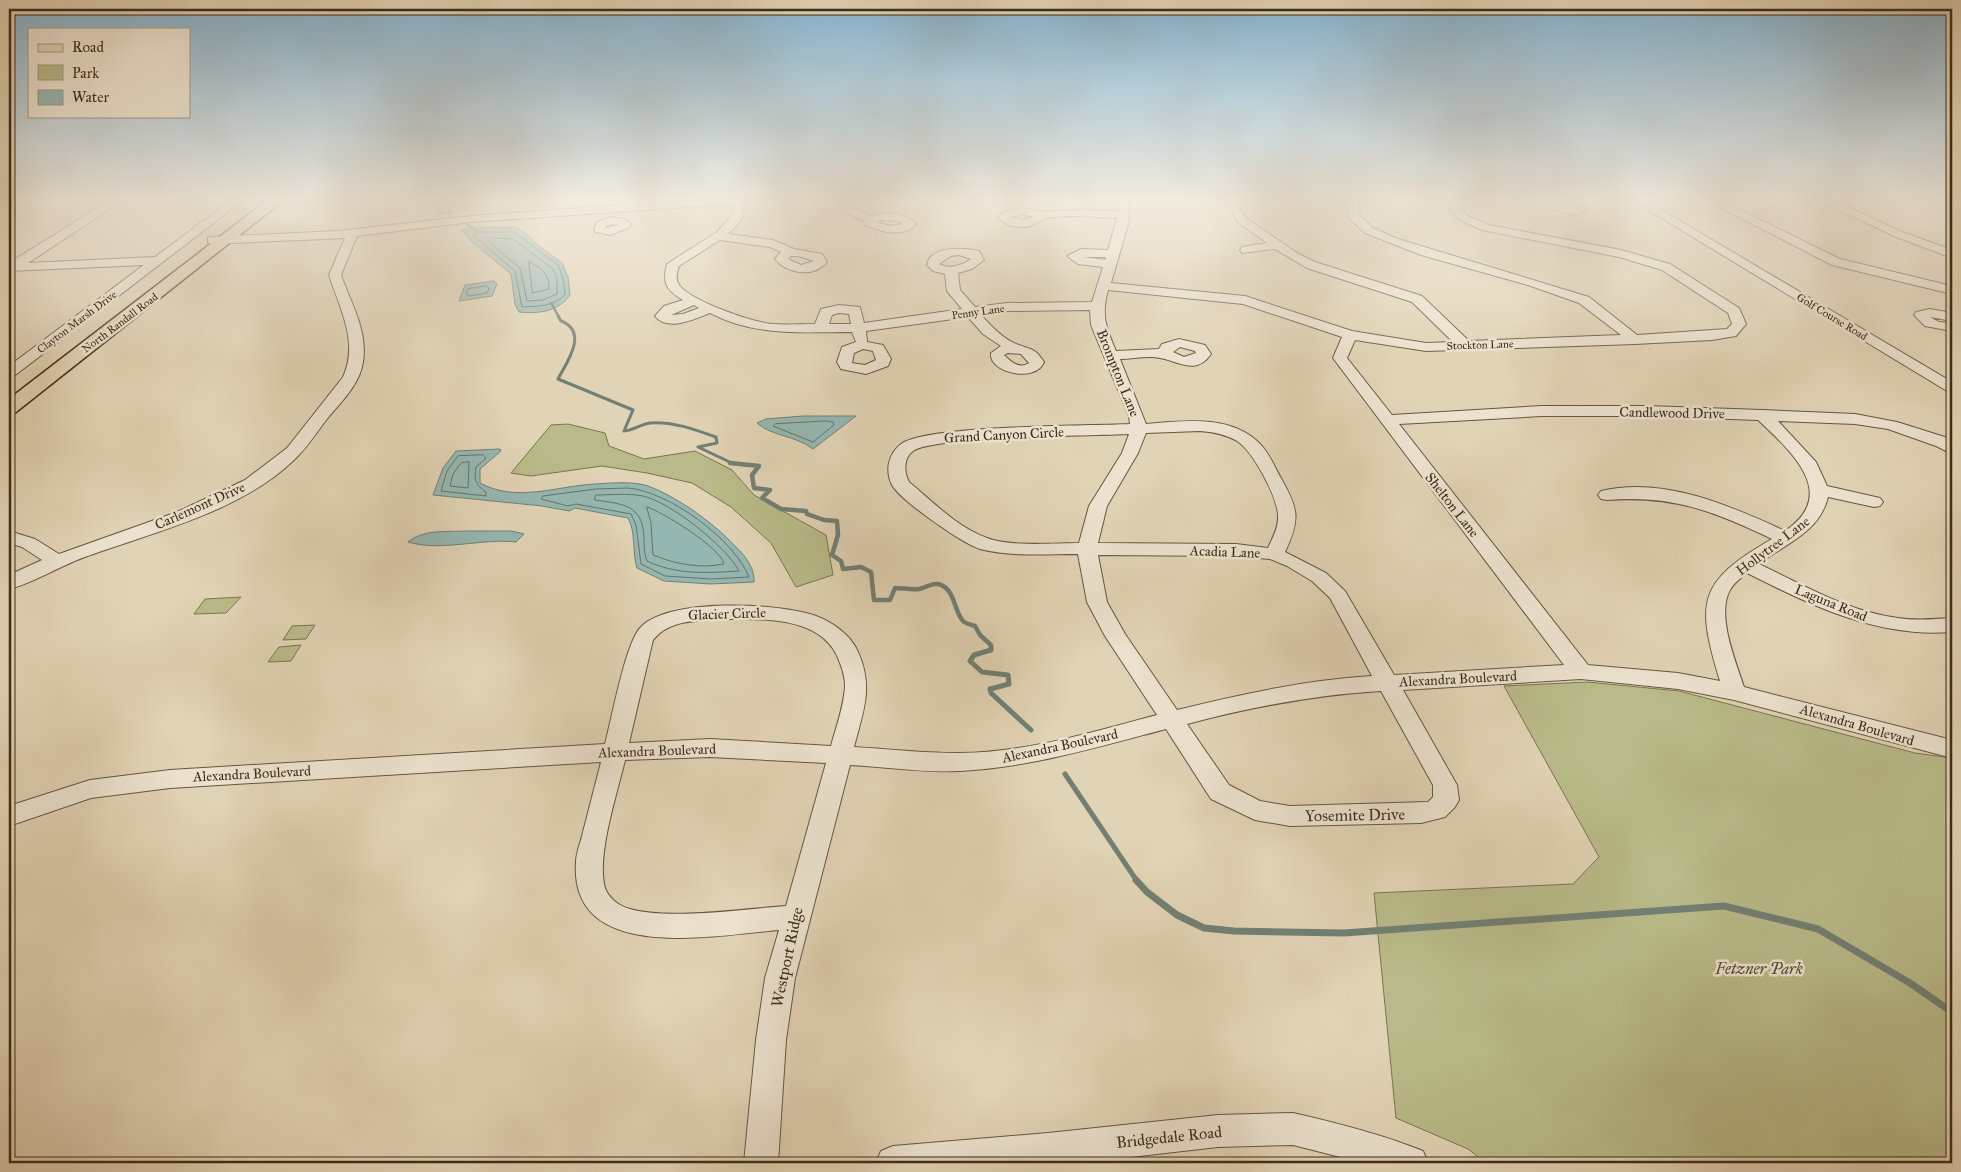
<svg xmlns="http://www.w3.org/2000/svg" width="1961" height="1172" font-family="'IM FELL Great Primer',serif">
	<style>
		.green { fill: #b9ba89; stroke: #7b7450 }
		.water { fill: #95b7b2; stroke: #728074 }
		.lines { fill: none; stroke-linecap: round; stroke-linejoin: round }
		.shore { stroke: #697265; stroke-width: 1 }
		.stream-far4 { stroke: #728074; stroke-width: 2.5 }
		.stream-far3 { stroke: #728074; stroke-width: 3 }
		.stream-far2 { stroke: #728074; stroke-width: 4.5 }
		.stream-far1 { stroke: #728074; stroke-width: 5 }
		.stream { stroke: #728074; stroke-width: 7 }
		.minor-casing { stroke: #66563f; stroke-width: 2 }
		.major-casing { stroke: #3d2d18; stroke-width: 3 }
		.minor { fill: #ece2cf; fill-rule: evenodd }
		.major { fill: #e1d3b5; fill-rule: evenodd }
		.labels { text-anchor: middle; dominant-baseline: central; stroke-width: 5; stroke-linejoin: round; paint-order: stroke }
		.far-street-label { font-size: 11px; fill: #3d2d18; stroke: #ece2cf }
		.street-label { font-size: 14px; fill: #3d2d18; stroke: #ece2cf }
		.near-street-label { font-size: 16px; fill: #3d2d18; stroke: #ece2cf }
		.near-park-label { font-size: 16px; font-style: italic; fill: #56492f; stroke: #ece2cf }
	</style>
	<rect width="100%" height="100%" fill="#e1d3b5"/>
	<filter id="stains"><feTurbulence type="fractalNoise" baseFrequency=".004" numOctaves="4"/><feColorMatrix values="0 0 0 0 .2 0 0 0 0 .09 0 0 0 0 .02 0 0 0 .5 -.17"/></filter>
	<radialGradient id="worn" r=".72"><stop offset=".6" stop-color="#630" stop-opacity="0"/><stop offset="1" stop-color="#630" stop-opacity=".3"/></radialGradient>
	<path class="green" d="M 568,424 L 605,433 L 609,446 L 644,459 L 695,451 L 732,470 L 754,495 L 826,535 L 833,575 L 796,587 L 771,543 L 731,507 L 692,483 L 647,473 L 602,466 L 531,476 L 511,473 L 551,425 Z
		M 241,597 L 226,613 L 194,614 L 205,599 Z
		M 315,625 L 306,639 L 283,640 L 292,626 Z
		M 301,645 L 291,661 L 268,662 L 279,647 Z
		M 1587,682 L 1679,691 L 1915,753 L 1952,758 L 1952,1163 L 1486,1163 L 1468,1149 L 1396,1118 L 1374,893 L 1573,884 L 1599,857 L 1504,686 Z"/>
	<path class="water" d="M 440,199 L 477,199 C 471,213 450,213 437,214 L 434,209 Z
		M 477,227 L 516,227 L 524,232 L 534,242 L 562,263 L 568,277 L 570,295 C 558,312 538,314 519,312 L 515,304 L 511,274 L 472,242 L 461,230 Z
		M 494,281 L 497,284 L 492,296 L 459,301 L 465,285 Z
		M 803,416 L 856,416 L 813,449 C 795,435 773,437 757,423 L 766,419 Z
		M 500,449 L 501,451 L 480,469 L 480,483 C 517,503 556,486 595,484 C 610,483 634,481 648,486 C 675,496 708,519 728,539 C 740,551 755,564 754,582 L 711,584 L 664,581 L 637,568 C 632,552 636,532 628,518 L 575,508 L 569,511 L 542,506 L 433,495 L 443,468 L 456,451 Z
		M 467,531 L 511,531 L 524,534 L 516,542 C 482,538 441,552 408,542 C 423,529 448,532 467,531 Z"/>
	<g class="lines">
		<path class="shore" d="M 477,232 L 514,232 L 558,265 L 563,278 L 565,294 C 554,307 538,306 522,307 L 515,271 L 473,235 Z
			M 492,238 L 513,239 L 553,269 L 557,279 L 557,294 L 543,300 L 527,301 L 520,268 L 490,243 Z
			M 529,262 C 541,267 550,275 549,289 L 533,293 Z
			M 487,286 L 489,289 L 487,293 L 469,296 L 466,294 L 468,289 Z
			M 826,421 L 833,422 L 834,425 L 813,442 L 773,426 L 775,424 Z
			M 483,455 L 486,458 L 476,467 C 474,479 475,485 486,492 L 486,496 L 441,491 L 447,471 L 458,456 Z
			M 469,462 L 468,488 L 450,486 L 453,474 L 461,463 Z
			M 628,488 C 668,491 734,539 749,577 L 711,579 L 665,576 L 641,564 L 636,525 L 631,514 L 576,504 L 568,506 L 541,499 L 543,496 L 596,489 Z
			M 596,495 C 611,495 628,493 643,496 C 670,502 726,546 739,571 C 706,573 677,575 647,561 C 644,553 644,546 644,538 C 643,504 622,504 595,500 Z
			M 647,507 C 663,512 721,548 724,564 C 700,569 675,564 653,555 L 651,523 Z"/>
		<path class="stream-far4" d="M 451,216 L 449,211 L 455,199
			M 468,225 L 478,231
			M 551,303 L 559,317"/>
		<path class="stream-far3" d="M 558,316 L 561,321 C 589,332 567,362 558,379 L 633,410 L 624,431 C 634,430 641,424 650,423 C 672,421 696,430 716,437 L 717,443 L 698,447 L 734,464"/>
		<path class="stream-far2" d="M 730,463 L 759,466 L 752,475 L 754,488 L 770,490 L 762,498 L 781,509 L 806,511 L 807,514 L 824,520 L 837,521 L 838,535 L 832,555 L 841,561 L 843,569 L 861,567 L 871,572 L 874,600 L 890,600 L 895,588 C 902,588 912,590 919,589 C 926,588 930,583 938,584 C 956,588 954,614 964,622 C 967,624 972,625 975,626 L 980,635 L 991,645 L 991,649"/>
		<path class="stream-far1" d="M 991,648 L 991,650 L 974,655 L 970,661 L 982,672 L 1008,675 L 1009,684 L 990,689 L 991,693 L 1031,730
			M 1065,774 L 1137,881"/>
		<path class="stream" d="M 1136,880 L 1147,892 L 1177,915 L 1204,928 L 1234,931 L 1344,933 L 1724,906 L 1818,929 L 1910,983 L 1952,1012"/>
		<g class="minor-casing">
			<path id="minor" d="M 112,199 L 125,199 L 28,263 L 155,257 L 233,199 L 245,199 L 14,376 L 9,377 L 9,366 L 144,265 L 9,271 L 9,263 Z
				M 708,199 L 763,199 L 758,202 L 743,203 C 746,217 738,225 728,234 L 773,240 L 794,249 L 822,254 L 827,262 C 814,278 787,274 775,259 L 781,252 L 770,247 L 720,240 L 679,266 C 677,272 675,279 679,285 C 691,301 751,322 772,324 C 786,325 801,324 815,324 L 821,309 L 839,305 L 860,307 L 864,323 L 962,309 L 947,291 L 945,274 L 933,271 L 927,265 C 930,245 965,248 979,251 L 984,260 L 972,269 L 958,273 L 960,290 L 975,307 L 1007,303 L 1092,302 L 1103,267 L 1078,264 L 1067,256 L 1081,249 L 1108,250 L 1117,218 C 1095,217 1070,214 1047,218 C 1038,220 1033,229 1018,227 C 1010,226 1004,224 998,217 L 1006,211 L 1023,208 L 1041,212 L 1080,210 L 1117,211 L 1118,199 L 1128,199 L 1129,221 L 1111,283 L 1245,296 L 1352,331 L 1426,343 L 1453,342 L 1412,302 L 1307,268 L 1275,249 L 1242,253 L 1240,250 L 1242,247 L 1267,243 L 1238,222 L 1223,199 L 1234,199 L 1246,218 L 1297,253 L 1315,262 L 1422,296 L 1469,341 L 1621,335 L 1579,303 L 1528,285 L 1421,255 L 1365,233 L 1349,218 L 1347,199 L 1357,199 L 1360,216 L 1373,228 L 1398,239 L 1589,297 L 1637,335 L 1727,329 L 1732,324 L 1728,313 L 1662,270 L 1619,257 L 1482,230 L 1458,219 L 1449,207 L 1450,199 L 1460,199 L 1461,207 L 1466,215 L 1489,225 L 1621,250 L 1670,264 L 1739,308 L 1746,324 L 1736,336 L 1712,340 L 1635,344 L 1426,351 L 1355,340 L 1347,358 L 1392,415 L 1542,406 L 1647,406 L 1762,410 L 1855,414 L 1897,422 L 1948,438 L 1952,442 L 1952,454 L 1936,446 L 1888,429 L 1855,424 L 1778,421 L 1816,462 L 1827,486 L 1880,498 L 1883,502 L 1880,506 L 1874,507 L 1828,497 C 1819,533 1786,543 1759,564 C 1803,585 1849,612 1898,618 C 1917,621 1934,619 1952,618 L 1952,632 C 1877,638 1813,606 1747,573 C 1741,578 1734,583 1730,590 C 1716,615 1736,662 1744,687 L 1952,740 L 1952,758 L 1734,700 L 1678,689 L 1581,679 L 1403,690 L 1457,785 L 1459,800 L 1455,807 L 1445,817 L 1421,823 L 1290,826 L 1255,820 L 1211,799 L 1166,729 C 1098,747 1031,767 960,771 C 924,773 886,767 850,765 L 795,978 L 786,1040 L 778,1163 L 744,1163 L 756,1040 L 765,978 L 779,930 C 716,935 569,965 576,862 C 576,852 581,842 583,832 C 589,809 595,785 601,762 L 170,788 L 91,798 L 9,826 L 9,806 L 90,780 L 170,770 L 605,744 C 612,718 625,645 640,628 C 667,597 779,603 816,616 C 832,622 851,635 858,652 C 874,687 863,712 854,747 C 888,749 923,753 958,753 C 1025,753 1092,732 1157,715 L 1105,636 L 1087,602 L 1078,554 C 1046,554 1012,557 980,549 C 963,544 900,500 892,485 C 885,471 888,454 901,444 C 926,425 1090,426 1130,424 L 1129,416 L 1091,325 L 1090,310 L 1007,311 L 981,315 C 991,326 1005,341 1019,345 C 1032,350 1035,348 1044,362 C 1035,384 988,372 991,353 L 1001,346 L 983,334 L 968,317 L 866,331 L 867,342 L 883,345 L 891,359 L 888,366 L 866,374 L 841,369 L 837,362 L 842,347 L 856,342 L 852,332 C 802,332 757,337 710,313 C 695,319 668,332 655,316 L 664,306 L 683,300 C 666,290 662,283 667,264 L 717,232 L 730,218 L 733,212 L 732,204 L 471,222 L 357,236 L 341,275 C 351,303 368,331 363,362 C 360,384 341,402 327,419 C 316,433 307,448 294,460 C 240,512 154,532 85,557 C 62,565 31,584 9,589 L 9,575 L 42,560 L 22,547 L 9,543 L 9,531 L 35,539 L 59,554 L 177,512 L 245,480 L 287,448 L 343,377 C 359,342 340,309 329,275 L 345,238 L 212,244 L 208,243 L 208,237 L 338,231 L 471,216 ZM 1023,214 L 1034,217 L 1023,220 L 1011,217 ZM 959,255 L 971,259 C 962,265 950,270 939,264 L 951,256 ZM 791,256 L 798,256 L 814,261 L 801,265 L 788,259 ZM 1083,257 L 1106,257 L 1105,260 ZM 1108,290 L 1243,304 L 1342,337 L 1333,358 L 1564,665 L 1394,675 L 1345,591 L 1326,573 L 1285,552 C 1300,520 1299,510 1282,480 C 1275,468 1270,454 1260,444 C 1231,414 1183,421 1146,424 L 1120,359 C 1132,359 1148,355 1160,358 C 1178,361 1196,376 1211,354 L 1205,345 L 1179,339 L 1162,344 L 1159,349 L 1116,351 C 1106,327 1101,316 1108,290 ZM 694,305 L 699,308 L 683,314 L 671,315 ZM 839,313 L 849,314 L 851,324 L 829,324 L 832,315 ZM 1180,347 L 1195,351 L 1196,353 L 1184,357 L 1173,352 ZM 863,349 L 873,351 L 876,360 L 865,365 L 852,363 L 854,353 ZM 1008,353 L 1021,354 L 1029,363 C 1020,369 1012,363 1004,355 ZM 1542,416 L 1647,416 L 1758,420 C 1791,451 1840,494 1785,531 C 1729,505 1663,476 1601,491 L 1598,495 L 1601,499 L 1607,500 C 1673,495 1713,511 1772,539 C 1697,582 1696,602 1720,681 L 1678,673 L 1588,665 L 1399,424 ZM 1200,431 C 1213,432 1225,434 1237,441 C 1253,451 1279,499 1278,518 C 1278,529 1272,539 1268,548 L 1236,544 L 1098,543 L 1107,506 L 1138,453 L 1146,433 ZM 1129,434 L 1122,453 L 1089,506 L 1079,543 C 1053,543 1011,547 987,538 C 957,527 933,502 909,482 C 904,472 903,459 913,451 C 934,436 1093,436 1129,434 ZM 1098,555 L 1236,556 L 1270,559 L 1287,566 L 1312,581 L 1330,598 L 1372,676 C 1306,680 1242,694 1177,710 L 1125,634 L 1107,602 ZM 727,619 C 767,619 825,617 840,663 C 843,671 845,678 845,686 C 844,706 836,727 831,746 L 710,739 L 629,743 L 653,640 C 671,618 701,621 727,619 ZM 1381,691 L 1433,785 L 1433,797 L 1428,802 L 1290,806 L 1260,801 L 1229,785 L 1187,724 C 1252,707 1313,695 1381,691 ZM 710,757 L 826,763 L 786,906 C 744,909 668,920 630,909 C 618,906 606,896 604,884 C 598,851 617,794 625,760 Z
				M 835,199 L 846,199 L 855,209 L 872,216 C 886,211 905,212 916,224 C 903,239 881,231 865,225 L 864,221 L 847,213 ZM 881,220 L 898,221 L 902,224 L 890,226 L 877,222 Z
				M 1551,199 L 1566,199 L 1587,209 C 1576,219 1563,213 1551,208 L 1551,204 L 1555,203 Z
				M 1630,199 L 1643,199 L 1952,382 L 1952,393 L 1947,391 Z
				M 1704,199 L 1718,199 L 1840,259 L 1952,286 L 1952,294 L 1832,265 Z
				M 1816,199 L 1830,199 L 1902,232 L 1952,250 L 1952,258 L 1894,236 Z
				M 1932,199 L 1946,199 L 1952,202 L 1952,209 Z
				M 611,217 L 625,219 L 631,224 L 630,227 L 610,235 L 596,232 L 594,230 L 597,222 ZM 612,224 L 619,225 L 606,228 L 606,226 Z
				M 1930,309 L 1952,313 L 1952,321 L 1930,317 L 1939,322 L 1952,323 L 1952,331 L 1925,326 L 1914,315 L 1916,312 Z
				M 1293,1113 C 1337,1123 1381,1134 1423,1151 L 1428,1163 L 1364,1163 L 1293,1145 L 1218,1147 L 1078,1163 L 876,1163 L 881,1151 L 893,1146 L 1048,1133 L 1218,1115 Z"/>
		</g>
		<g class="major-casing">
			<path id="major" d="M 269,199 L 285,199 L 16,412 L 9,414 L 9,399 Z"/>
		</g>
		<use href="#minor" class="minor"/>
		<use href="#major" class="major"/>
	</g>
	<linearGradient id="sky" x2="0" y2="1"><stop stop-color="#87b5d2"/><stop offset="0.55" stop-color="#f2ebde"/><stop offset="1" stop-color="#f2ebde" stop-opacity="0"/></linearGradient>
	<rect width="1961" height="363" fill="url(#sky)"/>
	<g class="labels">
		<g class="far-street-label">
			<text transform="translate(978 312) rotate(-8)">Penny Lane</text>
			<text transform="translate(1832 317) rotate(31)">Golf Course Road</text>
			<text transform="translate(77 322) rotate(-37)">Clayton Marsh Drive</text>
			<text transform="translate(120 323) rotate(-37)">North Randall Road</text>
			<text transform="translate(1480 345) rotate(-2)">Stockton Lane</text>
		</g>
		<g class="street-label">
			<text transform="translate(1118 373) rotate(68)">Brompton Lane</text>
			<text transform="translate(1672 413) rotate(1)">Candlewood Drive</text>
			<text transform="translate(1004 435) rotate(-3)">Grand Canyon Circle</text>
			<text transform="translate(1452 505) rotate(52)">Shelton Lane</text>
			<text transform="translate(200 506) rotate(-24)">Carlemont Drive</text>
			<text transform="translate(1773 546) rotate(-37)">Hollytree Lane</text>
			<text transform="translate(1225 552) rotate(2)">Acadia Lane</text>
			<text transform="translate(1831 603) rotate(22)">Laguna Road</text>
			<text transform="translate(727 614) rotate(-2)">Glacier Circle</text>
			<text transform="translate(1458 679) rotate(-3)">Alexandra Boulevard</text>
			<text transform="translate(1857 725) rotate(16)">Alexandra Boulevard</text>
			<text transform="translate(1060 746) rotate(-12)">Alexandra Boulevard</text>
			<text transform="translate(657 751) rotate(-2)">Alexandra Boulevard</text>
			<text transform="translate(252 774) rotate(-3)">Alexandra Boulevard</text>
		</g>
		<g class="near-street-label">
			<text transform="translate(1355 815) rotate(-1)">Yosemite Drive</text>
			<text transform="translate(787 957) rotate(-78)">Westport Ridge</text>
			<text transform="translate(1169 1137) rotate(-6)">Bridgedale Road</text>
		</g>
		<g class="near-park-label">
			<text x="1759" y="968">Fetzner Park</text>
		</g>
	</g>
	<rect width="1961" height="1172" fill="none" stroke="#e1d3b5" stroke-width="30"/>
	<rect x="10" y="10" width="1941" height="1152" fill="none" stroke="#3d2d18" stroke-width="2.5"/>
	<rect x="15" y="15" width="1931" height="1142" fill="none" stroke="#3d2d18"/>
	<rect x="28" y="28" width="162" height="90" fill="#ece2cf" stroke="#a69a86"/>
	<rect x="38" y="44" width="25" height="8" fill="#e1d3b5" stroke="#a69a86"/>
	<text x="72" y="52" font-size="15" fill="#3d2d18">Road</text>
	<rect x="38" y="65" width="25" height="15" fill="#b9ba89" stroke="#a69a86"/>
	<text x="72" y="78" font-size="15" fill="#3d2d18">Park</text>
	<rect x="38" y="90" width="25" height="15" fill="#95b7b2" stroke="#a69a86"/>
	<text x="72" y="102" font-size="15" fill="#3d2d18">Water</text>
	<rect width="100%" height="100%" filter="url(#stains)"/>
	<rect width="100%" height="100%" fill="url(#worn)"/>
</svg>
